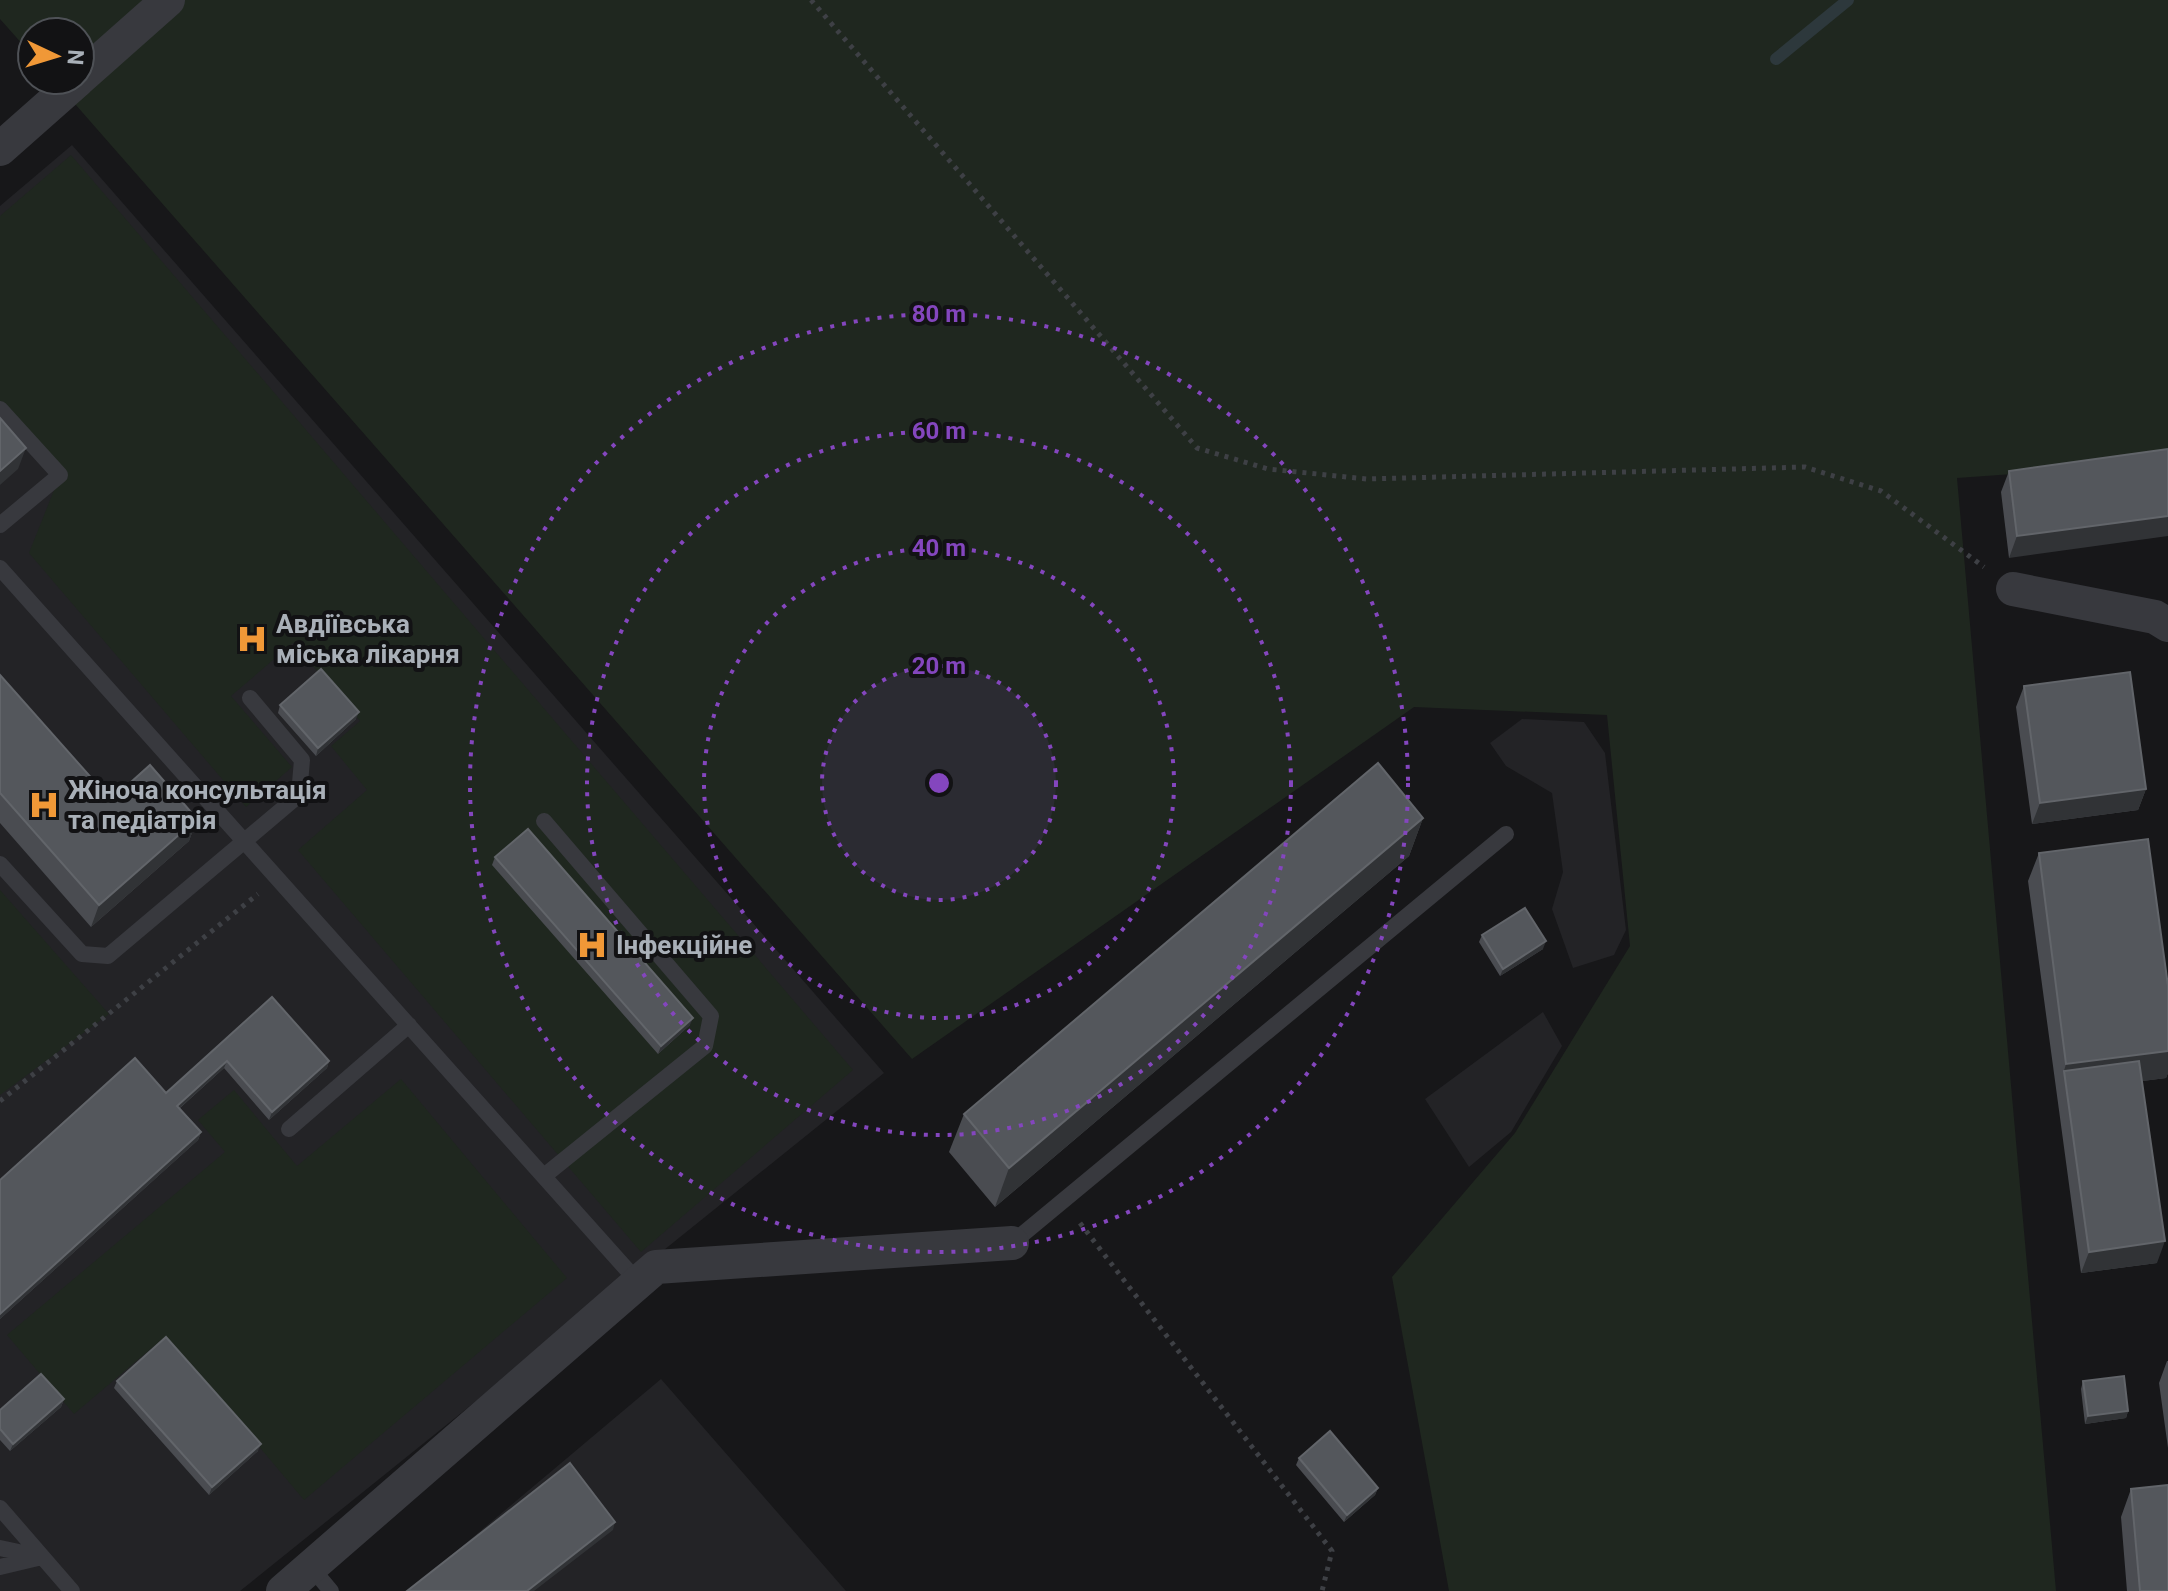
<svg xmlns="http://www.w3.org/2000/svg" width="2168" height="1591" font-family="Roboto,sans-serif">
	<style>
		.built { fill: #232326 }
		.green { fill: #1f271f }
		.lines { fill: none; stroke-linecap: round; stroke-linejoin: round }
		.stream { stroke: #2d383c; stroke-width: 12 }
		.path { stroke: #3e4045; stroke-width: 5; stroke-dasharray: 4 6; stroke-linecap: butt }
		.service { stroke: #38393e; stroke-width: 16 }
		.minor { stroke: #38393e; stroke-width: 34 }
		.wall { fill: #4a4c51 }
		.shaded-wall { fill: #313336 }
		.building { fill: #54575c; stroke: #62656a; stroke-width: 2 }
		.ring { fill: none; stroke: #8446be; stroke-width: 4; stroke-dasharray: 4 8 }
		.labels { text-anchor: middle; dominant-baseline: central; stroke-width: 8; stroke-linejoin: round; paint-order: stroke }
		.poi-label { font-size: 26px; font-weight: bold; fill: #a9b0b8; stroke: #121214; text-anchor: start }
		.centre { fill: #8446be; stroke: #121214; stroke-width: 4 }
		.ring-label { font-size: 24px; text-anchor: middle; font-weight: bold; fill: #8446be; stroke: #121214; stroke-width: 8; stroke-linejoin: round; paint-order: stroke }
	</style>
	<rect width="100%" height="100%" fill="#171719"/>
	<path class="built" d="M 72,145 L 884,1073 L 240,1591 L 0,1591 L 0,206 Z
		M 1522,719 L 1584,722 L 1605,753 L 1626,930 L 1614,955 L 1573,968 L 1552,909 L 1563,872 L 1552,793 L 1506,766 L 1490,743 Z
		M 1543,1012 L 1562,1046 L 1511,1132 L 1469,1167 L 1425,1099 Z
		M 661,1379 L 846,1591 L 409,1591 Z"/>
	<path class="green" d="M 0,0 L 2168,0 L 2168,463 L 1957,478 L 2056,1591 L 1449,1591 L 1392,1277 L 1515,1133 L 1630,946 L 1607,715 L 1414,707 L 912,1059 L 54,80 L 80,80 L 80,32 L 32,32 L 32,55 L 0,19 Z
		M 71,155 L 853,1070 L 641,1252 L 298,850 L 367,790 L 331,746 L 360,721 L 293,643 L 231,696 L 292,767 L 246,807 L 29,553 L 60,475 L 0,406 L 0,216 Z
		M 0,890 L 109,1014 L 0,1095 Z
		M 401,1079 L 567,1278 L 304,1500 L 166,1336 L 74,1414 L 7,1335 L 225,1152 L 198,1120 L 234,1090 L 297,1166 Z"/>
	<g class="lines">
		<path class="stream" d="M 1776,59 L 1848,0"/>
		<path class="path" d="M 811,0 L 1197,448 L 1268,469 L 1367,479 L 1805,467 L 1881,491 L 1984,567
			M 0,1101 L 258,894
			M 1080,1223 L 1332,1551 L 1322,1591"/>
		<path class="service" d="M 0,409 L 60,475 L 0,525
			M 0,568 L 638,1282
			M 0,864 L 82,954 L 108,956 L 299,795 L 302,760 L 250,698
			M 289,1129 L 409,1025
			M 544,1176 L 705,1046 L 711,1016 L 544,821
			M 1012,1243 L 1506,834
			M 0,1508 L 72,1591
			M 0,1548 L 42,1557 L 0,1567
			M 311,1567 L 331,1591"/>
		<path class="minor" d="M 80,78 L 168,0
			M 0,149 L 78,80
			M 2013,589 L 2155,617 L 2168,625
			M 283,1591 L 656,1267 L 1012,1243"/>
	</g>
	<path class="wall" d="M 2168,449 L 2009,558 L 2001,492 L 2009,471 Z
		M 0,675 L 111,800 L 197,819 L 189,841 L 91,927 L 0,823 Z
		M 2024,686 L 2146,789 L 2138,810 L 2032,824 L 2016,707 Z
		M 280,705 L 356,719 L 316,756 L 278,713 Z
		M 1423,818 L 1409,856 L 995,1207 L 949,1152 L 964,1114 Z
		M 2039,853 L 2168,986 L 2168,1073 L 2166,1078 L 2142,1081 L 2157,1263 L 2081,1273 L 2028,881 Z
		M 495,857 L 690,1025 L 658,1054 L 492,865 Z
		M 1482,935 L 1543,949 L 1500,976 L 1479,942 Z
		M 272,997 L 329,1061 L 327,1068 L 269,1120 L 224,1068 L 180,1108 L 201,1132 L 198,1140 L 0,1319 L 0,1180 L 166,1093 Z
		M 2167,1361 L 2168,1361 L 2168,1448 L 2159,1383 Z
		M 117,1381 L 258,1451 L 209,1495 L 114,1388 Z
		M 2083,1381 L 2128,1411 L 2126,1418 L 2085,1424 L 2081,1389 Z
		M 64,1399 L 61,1407 L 10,1451 L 0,1440 L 0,1410 Z
		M 1299,1458 L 1378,1488 L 1375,1495 L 1344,1522 L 1296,1465 Z
		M 2131,1489 L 2168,1591 L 2127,1591 L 2121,1517 Z"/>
	<path class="shaded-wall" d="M 26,448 L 18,469 L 0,485 L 0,471 Z
		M 2168,516 L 2168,536 L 2009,558 L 2017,536 Z
		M 359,712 L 356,719 L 316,756 L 318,748 Z
		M 2146,789 L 2138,810 L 2032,824 L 2040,803 Z
		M 1423,818 L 1409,856 L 995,1207 L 1009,1168 Z
		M 197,819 L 189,841 L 91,927 L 99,905 Z
		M 1546,941 L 1543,949 L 1500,976 L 1503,969 Z
		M 693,1018 L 690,1025 L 658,1054 L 661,1046 Z
		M 2168,1051 L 2168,1073 L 2166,1078 L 2067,1091 L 2064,1071 L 2066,1064 Z
		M 227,1061 L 224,1068 L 174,1113 L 177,1106 Z
		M 329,1061 L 327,1068 L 269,1120 L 272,1112 Z
		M 201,1132 L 198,1140 L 0,1319 L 0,1314 Z
		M 2165,1241 L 2157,1263 L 2081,1273 L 2089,1252 Z
		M 64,1399 L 61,1407 L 10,1451 L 13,1444 Z
		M 2128,1411 L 2126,1418 L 2085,1424 L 2088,1416 Z
		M 261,1444 L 258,1451 L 209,1495 L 212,1487 Z
		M 1378,1488 L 1375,1495 L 1344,1522 L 1347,1515 Z
		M 615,1522 L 613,1530 L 534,1591 L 527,1591 Z"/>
	<path class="building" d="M 0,418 L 26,448 L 0,471 Z
		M 2168,449 L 2168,516 L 2017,536 L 2009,471 Z
		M 321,669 L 359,712 L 318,748 L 280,705 Z
		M 2130,672 L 2146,789 L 2040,803 L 2024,686 Z
		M 0,675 L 111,800 L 150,765 L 197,819 L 99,905 L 0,793 Z
		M 1378,763 L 1423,818 L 1009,1168 L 964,1114 Z
		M 528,829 L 693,1018 L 661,1046 L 495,857 Z
		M 2148,839 L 2168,986 L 2168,1051 L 2066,1064 L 2039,853 Z
		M 1525,908 L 1546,941 L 1503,969 L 1482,935 Z
		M 272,997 L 329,1061 L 272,1112 L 227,1061 L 177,1106 L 201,1132 L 0,1314 L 0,1180 L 135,1058 L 166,1093 Z
		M 2139,1061 L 2165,1241 L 2089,1252 L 2064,1071 Z
		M 166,1337 L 261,1444 L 212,1487 L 117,1381 Z
		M 41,1374 L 64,1399 L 13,1444 L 0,1429 L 0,1410 Z
		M 2124,1376 L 2128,1411 L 2088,1416 L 2083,1381 Z
		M 1330,1431 L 1378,1488 L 1347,1515 L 1299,1458 Z
		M 570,1463 L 615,1522 L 527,1591 L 407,1591 Z
		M 2168,1485 L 2168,1591 L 2140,1591 L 2131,1489 Z"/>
	<circle cx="939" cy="783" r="117" fill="#8446be" fill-opacity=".12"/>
	<g class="ring">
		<circle cx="939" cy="783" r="117"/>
		<circle cx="939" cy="783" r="235"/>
		<circle cx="939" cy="783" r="352"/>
		<circle cx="939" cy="783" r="469"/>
	</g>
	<defs>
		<g id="hospital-bare" transform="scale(2.4)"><path d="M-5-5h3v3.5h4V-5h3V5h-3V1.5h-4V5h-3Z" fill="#f09837" stroke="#121214" stroke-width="2.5" paint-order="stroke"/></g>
	</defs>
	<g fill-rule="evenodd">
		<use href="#hospital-bare" x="252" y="639"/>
		<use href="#hospital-bare" x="44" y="805"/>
		<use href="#hospital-bare" x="592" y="945"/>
	</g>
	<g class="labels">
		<g class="poi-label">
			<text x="276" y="624">Авдіївська<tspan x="276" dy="30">міська лікарня</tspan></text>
			<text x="68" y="790">Жіноча консультація<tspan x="68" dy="30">та педіатрія</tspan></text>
			<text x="616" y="945">Інфекційне</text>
		</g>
	</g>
	<circle cx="939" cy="783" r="12" class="centre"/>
	<g class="ring-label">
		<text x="939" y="322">80 m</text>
		<text x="939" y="439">60 m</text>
		<text x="939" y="556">40 m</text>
		<text x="939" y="674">20 m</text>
	</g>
	<g transform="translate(56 56) rotate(94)"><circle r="38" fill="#121214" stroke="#4e5156" stroke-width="2"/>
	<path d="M0-6L14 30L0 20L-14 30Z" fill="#f09837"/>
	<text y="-12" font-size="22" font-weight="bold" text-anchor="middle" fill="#a9b0b8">N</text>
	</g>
</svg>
